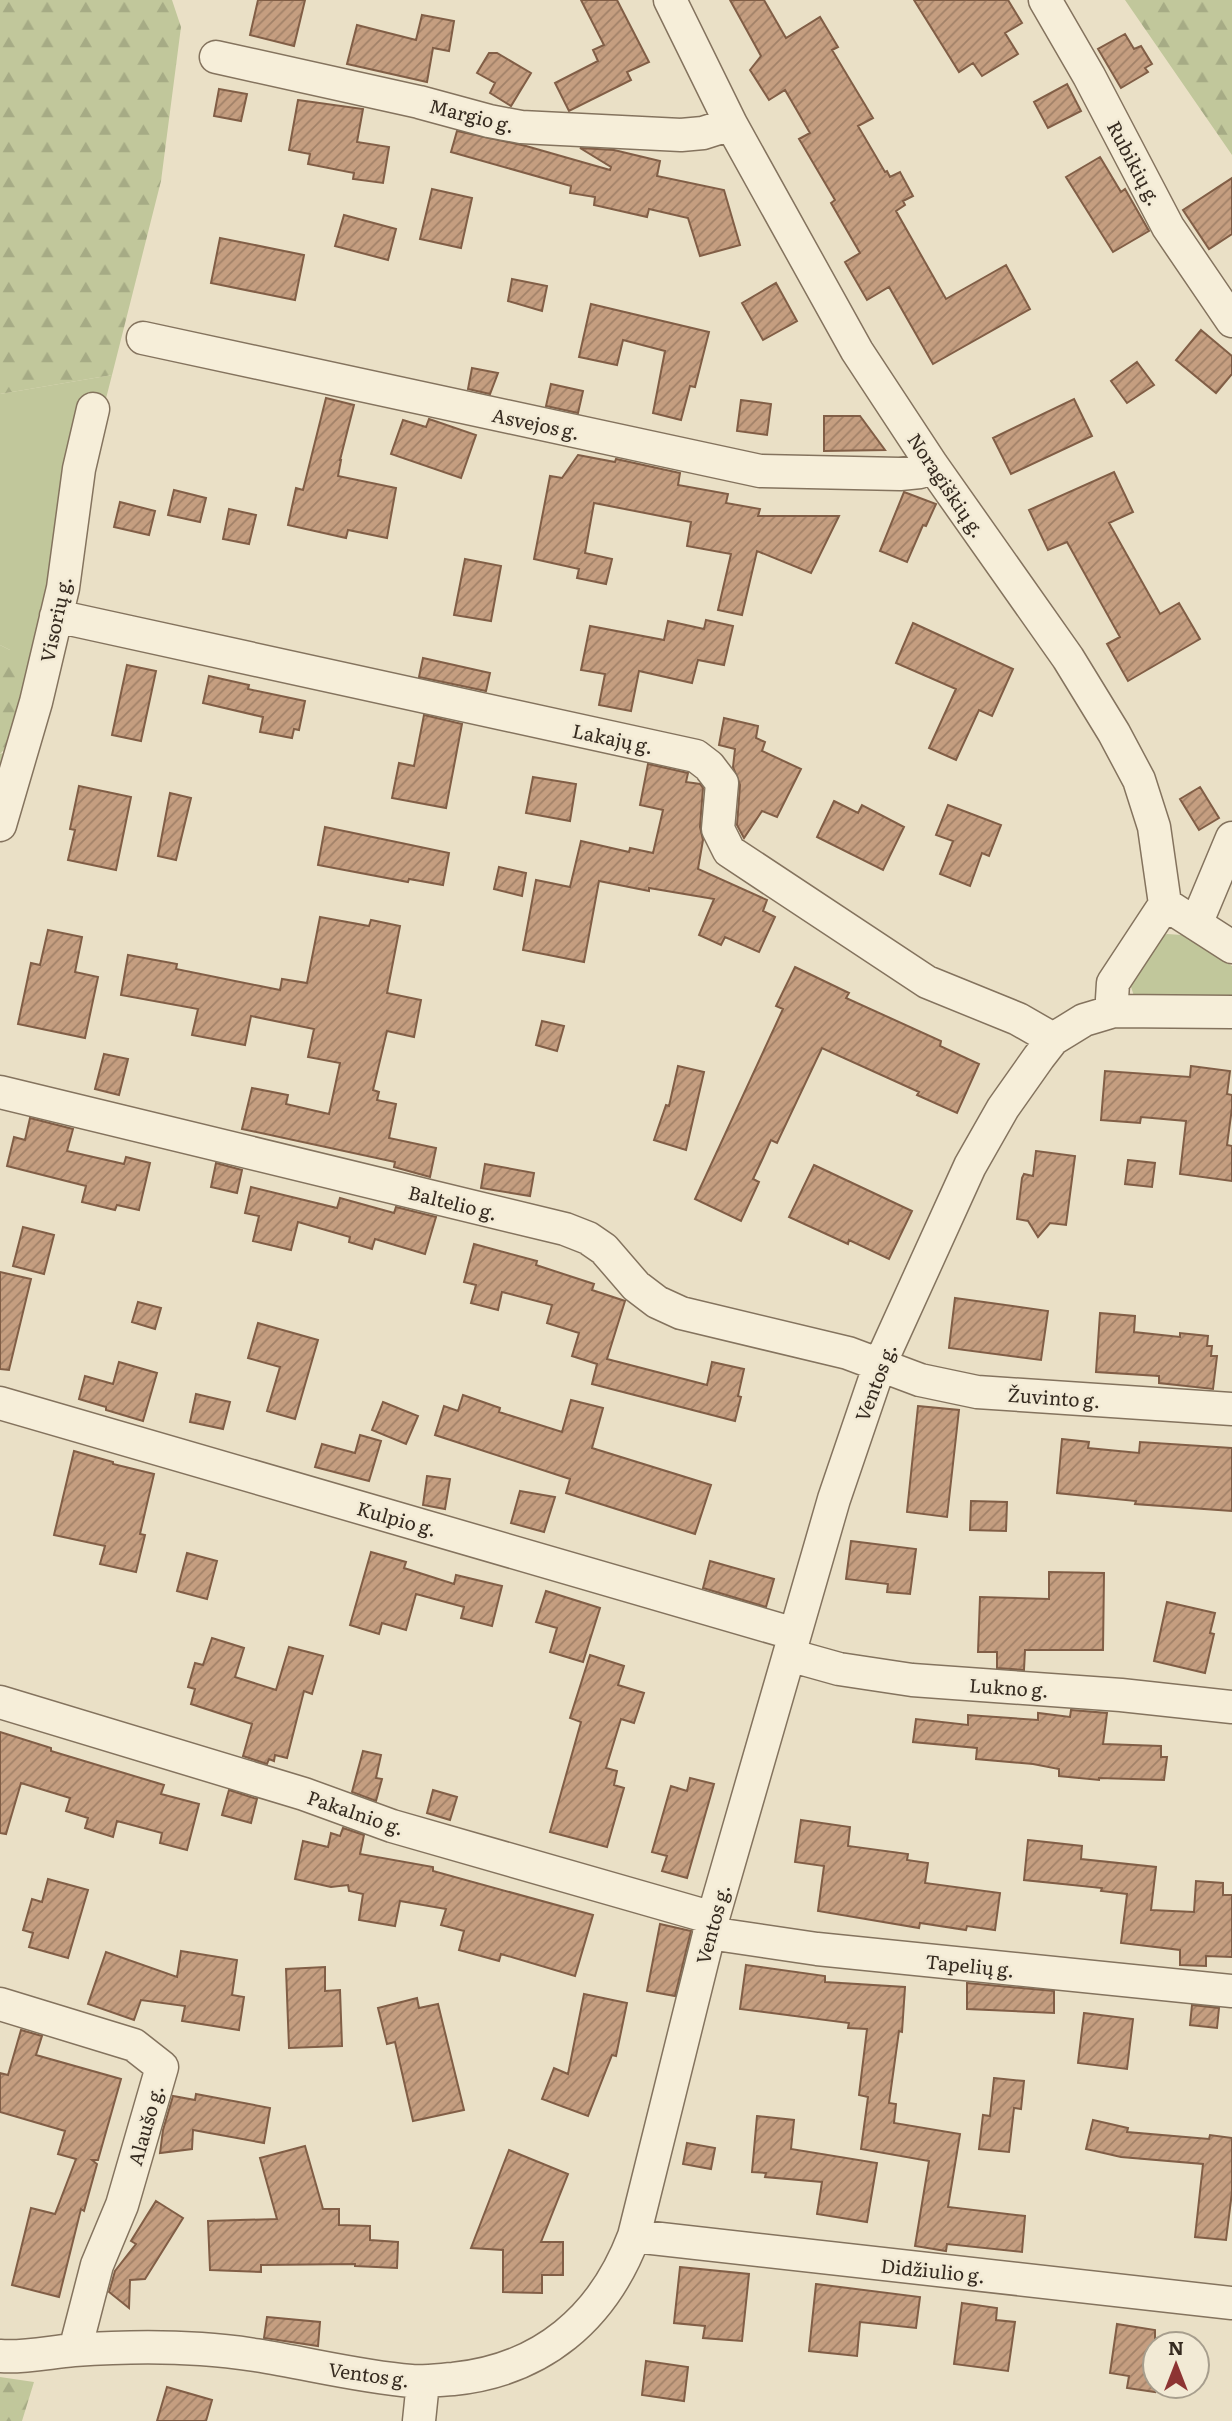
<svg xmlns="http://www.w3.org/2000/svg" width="1232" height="2421" font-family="Literata,serif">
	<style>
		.grass { fill: #c1c79b }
		.forest { fill: url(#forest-firs) }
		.building { fill: url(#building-hatch); stroke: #815e46; stroke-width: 2 }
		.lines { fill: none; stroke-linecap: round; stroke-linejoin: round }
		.street-casing { stroke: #84735e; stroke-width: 35 }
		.street { stroke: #f6eed9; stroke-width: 32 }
		.labels { text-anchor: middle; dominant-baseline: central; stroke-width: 5; stroke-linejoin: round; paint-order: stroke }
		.street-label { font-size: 19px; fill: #362b20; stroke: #f2ead5 }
	</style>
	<defs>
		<pattern id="forest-firs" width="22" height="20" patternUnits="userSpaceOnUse" patternTransform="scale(1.75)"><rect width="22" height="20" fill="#c1c79b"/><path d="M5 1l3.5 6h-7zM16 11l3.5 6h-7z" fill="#a6ab85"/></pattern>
		<pattern id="building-hatch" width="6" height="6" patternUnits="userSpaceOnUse" patternTransform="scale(1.75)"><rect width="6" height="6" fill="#c59e80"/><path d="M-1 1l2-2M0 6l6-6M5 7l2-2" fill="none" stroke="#a18168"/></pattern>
	</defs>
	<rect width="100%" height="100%" fill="#eae0c6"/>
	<path class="grass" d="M 112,375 L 0,813 L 0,754 L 3,753 L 10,650 L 0,645 L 0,394 Z
		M 1167,934 L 1182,935 L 1232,966 L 1232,1003 L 1134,996 L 1130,984 L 1157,939 Z"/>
	<path class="forest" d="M 0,0 L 172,0 L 181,27 L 161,181 L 112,375 L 0,394 Z
		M 1125,0 L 1232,0 L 1232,155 Z
		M 0,645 L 10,650 L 22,669 L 27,694 L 13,740 L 0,754 Z
		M 0,2377 L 34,2382 L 22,2421 L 0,2421 Z"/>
	<path class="building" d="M 258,0 L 305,0 L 294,46 L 250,35 Z
		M 581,0 L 617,0 L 649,62 L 627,72 L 631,80 L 569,111 L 555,83 L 598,61 L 593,50 L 604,45 Z
		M 730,0 L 764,0 L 786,38 L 820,17 L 838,47 L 832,50 L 873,118 L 858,126 L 885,172 L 887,171 L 890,177 L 900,172 L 913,196 L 903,201 L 905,205 L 896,211 L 946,299 L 1006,265 L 1030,309 L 933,364 L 889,287 L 867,300 L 845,262 L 860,253 L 831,203 L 835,200 L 799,139 L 810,133 L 785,90 L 769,100 L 750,70 L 761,56 Z
		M 914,0 L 1008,0 L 1022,23 L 1005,33 L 1018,54 L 982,76 L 973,63 L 959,72 Z
		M 422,15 L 454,21 L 449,51 L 433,48 L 427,82 L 347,64 L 357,25 L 416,40 Z
		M 1125,34 L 1134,49 L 1141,46 L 1152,64 L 1145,68 L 1148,72 L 1121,88 L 1098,49 Z
		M 489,53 L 497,53 L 531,73 L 511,106 L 490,93 L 495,83 L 477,73 Z
		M 1067,84 L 1081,111 L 1048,128 L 1034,102 Z
		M 219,89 L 247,94 L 241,121 L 214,116 Z
		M 298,100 L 363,109 L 357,142 L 389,147 L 383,183 L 353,179 L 354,173 L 308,164 L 310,154 L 289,150 Z
		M 457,131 L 526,146 L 610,170 L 611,167 L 580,148 L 614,150 L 660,161 L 657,176 L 724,190 L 740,245 L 700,256 L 688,218 L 649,209 L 647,217 L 594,205 L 595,197 L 570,193 L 571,186 L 451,152 Z
		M 1100,157 L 1121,192 L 1125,189 L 1149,231 L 1113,252 L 1066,177 Z
		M 1232,178 L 1232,234 L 1209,249 L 1183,210 Z
		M 432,189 L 472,198 L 461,248 L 420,239 Z
		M 344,215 L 396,229 L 388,260 L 335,246 Z
		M 220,238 L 304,255 L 295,300 L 211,283 Z
		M 512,279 L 547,286 L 542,311 L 508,301 Z
		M 776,283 L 797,321 L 763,340 L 742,303 Z
		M 591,304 L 709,332 L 695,387 L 690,386 L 681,420 L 653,413 L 665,351 L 623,340 L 617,365 L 579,357 Z
		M 1201,330 L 1232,356 L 1232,374 L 1216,393 L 1176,360 Z
		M 1137,362 L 1154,385 L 1127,403 L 1111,381 Z
		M 472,368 L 498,373 L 490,394 L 468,389 Z
		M 551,384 L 583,391 L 578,413 L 546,406 Z
		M 326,398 L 354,405 L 340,460 L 341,460 L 338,476 L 396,488 L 387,538 L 348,530 L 346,538 L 288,525 L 296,488 L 303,490 Z
		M 1074,399 L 1092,436 L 1011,474 L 993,438 Z
		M 741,400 L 771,404 L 767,435 L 737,431 Z
		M 824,416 L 860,416 L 885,450 L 824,451 Z
		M 429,419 L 476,435 L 461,478 L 391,454 L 403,420 L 426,427 Z
		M 578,455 L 615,462 L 616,459 L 680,473 L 678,485 L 728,494 L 726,503 L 760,509 L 758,516 L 839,516 L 811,573 L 757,551 L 742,615 L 718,610 L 731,554 L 687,546 L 691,522 L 594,503 L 585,553 L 612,559 L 606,584 L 577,578 L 579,569 L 534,559 L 550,476 L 562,478 Z
		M 1114,472 L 1133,512 L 1109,523 L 1160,614 L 1179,603 L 1200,639 L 1128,681 L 1107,644 L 1120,637 L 1067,542 L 1048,550 L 1029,510 Z
		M 174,490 L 206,498 L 200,522 L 168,515 Z
		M 904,492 L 936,504 L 926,526 L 923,525 L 907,562 L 880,551 Z
		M 120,502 L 155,511 L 149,535 L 114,527 Z
		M 229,509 L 256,515 L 249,544 L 223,539 Z
		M 465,559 L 501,566 L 491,621 L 454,615 Z
		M 706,620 L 733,626 L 724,665 L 698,660 L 692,683 L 639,671 L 631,711 L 599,705 L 605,674 L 581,670 L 590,626 L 664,640 L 668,621 L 704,629 Z
		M 913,623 L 1013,669 L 992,716 L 979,710 L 956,760 L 929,748 L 956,689 L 896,663 Z
		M 423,658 L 490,673 L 486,691 L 419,677 Z
		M 127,665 L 156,671 L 141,741 L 112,735 Z
		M 209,676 L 249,685 L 248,689 L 305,701 L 299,730 L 294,729 L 292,738 L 260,732 L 263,717 L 203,703 Z
		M 424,715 L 462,724 L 446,808 L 392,798 L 399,763 L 414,766 Z
		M 724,718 L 758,726 L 756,738 L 765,742 L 762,751 L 801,769 L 777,817 L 762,811 L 744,838 L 737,825 L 740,785 L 733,767 L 735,749 L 719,745 Z
		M 648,764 L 688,773 L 686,782 L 700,784 L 703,788 L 700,827 L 703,840 L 698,869 L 767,900 L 763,911 L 775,917 L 759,952 L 725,937 L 721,945 L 699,935 L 714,899 L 649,888 L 649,891 L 599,881 L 584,962 L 523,950 L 536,880 L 570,887 L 581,841 L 629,852 L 630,848 L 653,853 L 663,810 L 640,805 Z
		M 533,777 L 576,784 L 570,821 L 526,813 Z
		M 79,786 L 131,797 L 116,870 L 68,860 L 75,830 L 70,829 Z
		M 1200,787 L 1219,818 L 1199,830 L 1180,799 Z
		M 170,793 L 191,798 L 176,860 L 158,856 Z
		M 834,801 L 858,813 L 862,805 L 904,827 L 883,870 L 817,837 Z
		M 948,805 L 1001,825 L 989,856 L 982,853 L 970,886 L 940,874 L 953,841 L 936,835 Z
		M 325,827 L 449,853 L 443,885 L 409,879 L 408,882 L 318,865 Z
		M 499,867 L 526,873 L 522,896 L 494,889 Z
		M 320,917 L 369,926 L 371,920 L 400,926 L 387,993 L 421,1000 L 414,1037 L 387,1031 L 373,1090 L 379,1092 L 377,1100 L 396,1104 L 389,1138 L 436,1148 L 430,1177 L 394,1167 L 395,1162 L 242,1129 L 252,1088 L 288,1095 L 286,1104 L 329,1114 L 340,1063 L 308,1057 L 314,1029 L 251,1016 L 245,1045 L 192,1035 L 198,1009 L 121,995 L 128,955 L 177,964 L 176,969 L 280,990 L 282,979 L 307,983 Z
		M 48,930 L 82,937 L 75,972 L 98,977 L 85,1038 L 18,1024 L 31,963 L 40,965 Z
		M 795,967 L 849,993 L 846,998 L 941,1041 L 940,1046 L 979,1064 L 957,1113 L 917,1095 L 919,1092 L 822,1048 L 777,1143 L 771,1140 L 762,1160 L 753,1179 L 759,1182 L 741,1221 L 695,1199 L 783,1009 L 776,1006 Z
		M 542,1021 L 564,1026 L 557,1051 L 536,1045 Z
		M 104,1054 L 128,1059 L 119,1095 L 95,1089 Z
		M 678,1066 L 704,1072 L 686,1150 L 654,1140 L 666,1105 L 669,1106 Z
		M 1191,1066 L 1230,1071 L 1227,1094 L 1232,1095 L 1232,1108 L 1227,1145 L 1232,1146 L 1232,1181 L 1180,1174 L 1186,1121 L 1141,1117 L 1140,1123 L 1101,1120 L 1105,1071 L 1190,1077 Z
		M 30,1118 L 73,1129 L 67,1151 L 124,1164 L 126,1157 L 150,1163 L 139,1210 L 117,1205 L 115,1210 L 82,1202 L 86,1186 L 7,1166 L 14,1137 L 25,1140 Z
		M 1036,1151 L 1075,1156 L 1066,1225 L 1050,1223 L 1038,1237 L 1028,1221 L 1017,1219 L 1022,1178 L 1024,1174 L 1033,1176 Z
		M 1128,1160 L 1155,1163 L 1152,1187 L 1125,1184 Z
		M 216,1163 L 242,1170 L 237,1193 L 211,1187 Z
		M 485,1164 L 534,1173 L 530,1196 L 481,1188 Z
		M 814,1165 L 912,1211 L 889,1259 L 849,1240 L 848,1244 L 789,1217 Z
		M 251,1187 L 337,1208 L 340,1198 L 394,1213 L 396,1207 L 436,1217 L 425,1254 L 375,1239 L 372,1249 L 349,1242 L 350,1237 L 298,1222 L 291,1250 L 253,1241 L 259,1216 L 245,1213 Z
		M 23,1227 L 54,1235 L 44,1274 L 13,1266 Z
		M 474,1244 L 537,1261 L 536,1265 L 594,1284 L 592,1290 L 625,1301 L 607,1359 L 707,1385 L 712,1362 L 744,1369 L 738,1396 L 741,1397 L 735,1421 L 592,1384 L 597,1364 L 572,1356 L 579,1333 L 547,1323 L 552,1305 L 502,1292 L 498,1310 L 471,1303 L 476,1285 L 464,1282 Z
		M 0,1272 L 31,1279 L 9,1370 L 0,1369 Z
		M 955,1298 L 1048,1311 L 1041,1360 L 949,1348 Z
		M 138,1302 L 161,1308 L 155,1329 L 132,1322 Z
		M 1100,1313 L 1135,1316 L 1134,1332 L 1180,1337 L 1180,1333 L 1208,1336 L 1207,1346 L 1212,1346 L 1211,1356 L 1217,1356 L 1213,1389 L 1159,1383 L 1159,1376 L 1096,1372 Z
		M 258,1323 L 318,1340 L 295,1419 L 267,1411 L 280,1367 L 248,1358 Z
		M 119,1362 L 157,1373 L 143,1421 L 106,1410 L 106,1407 L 79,1399 L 85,1376 L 113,1384 Z
		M 196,1394 L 230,1402 L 223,1429 L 190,1422 Z
		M 463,1395 L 500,1408 L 499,1412 L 562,1432 L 571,1400 L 603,1408 L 592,1448 L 711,1485 L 695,1534 L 566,1493 L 570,1479 L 435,1435 L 444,1406 L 458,1411 Z
		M 383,1402 L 418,1416 L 406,1444 L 372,1430 Z
		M 918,1406 L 959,1410 L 947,1517 L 907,1512 Z
		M 360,1435 L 381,1441 L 369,1481 L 315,1467 L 322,1444 L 355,1453 Z
		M 1062,1439 L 1089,1442 L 1088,1448 L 1139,1453 L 1140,1442 L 1232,1448 L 1232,1511 L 1135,1504 L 1136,1501 L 1057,1493 Z
		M 74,1451 L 113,1462 L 113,1464 L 154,1474 L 140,1534 L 145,1535 L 136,1572 L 100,1564 L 105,1546 L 54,1535 Z
		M 427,1476 L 450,1479 L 445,1509 L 423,1505 Z
		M 520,1491 L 555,1497 L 544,1532 L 511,1523 Z
		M 971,1501 L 1007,1502 L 1006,1531 L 970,1530 Z
		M 851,1541 L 916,1549 L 910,1594 L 887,1592 L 888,1584 L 846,1579 Z
		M 371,1552 L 406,1562 L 404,1568 L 454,1584 L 456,1575 L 502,1586 L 492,1626 L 461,1618 L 464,1607 L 416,1594 L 406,1630 L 382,1623 L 379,1634 L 350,1625 Z
		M 187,1553 L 217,1561 L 207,1599 L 177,1591 Z
		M 710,1561 L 774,1579 L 766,1607 L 703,1588 Z
		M 1049,1572 L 1104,1573 L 1103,1650 L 1025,1650 L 1024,1670 L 997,1668 L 997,1652 L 978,1652 L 980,1597 L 1049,1599 Z
		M 546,1591 L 600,1608 L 583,1662 L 550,1652 L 557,1628 L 536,1622 Z
		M 1167,1602 L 1215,1613 L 1210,1633 L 1214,1634 L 1205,1673 L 1154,1661 Z
		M 212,1638 L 244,1648 L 235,1677 L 276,1690 L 289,1647 L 323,1656 L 312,1694 L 304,1691 L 287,1758 L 275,1755 L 274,1761 L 269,1759 L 267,1764 L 243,1756 L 252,1724 L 191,1704 L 195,1689 L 188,1687 L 195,1663 L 203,1665 Z
		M 590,1655 L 624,1666 L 618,1685 L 644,1693 L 634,1723 L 621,1719 L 606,1768 L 617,1771 L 614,1785 L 624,1788 L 607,1847 L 550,1832 L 581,1722 L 570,1718 Z
		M 1071,1710 L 1107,1713 L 1103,1744 L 1161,1746 L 1161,1757 L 1167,1757 L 1164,1780 L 1099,1778 L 1099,1780 L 1059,1776 L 1059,1769 L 1033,1764 L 976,1759 L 977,1748 L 913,1742 L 916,1719 L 968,1725 L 968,1715 L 1038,1720 L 1038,1713 L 1070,1717 Z
		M 0,1732 L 51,1748 L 51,1751 L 164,1785 L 161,1794 L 199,1804 L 187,1850 L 160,1843 L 162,1833 L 117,1821 L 113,1837 L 85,1828 L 88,1818 L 66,1811 L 70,1798 L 21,1783 L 6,1834 L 0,1833 Z
		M 363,1751 L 381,1755 L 376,1778 L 382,1779 L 376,1801 L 352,1792 Z
		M 690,1778 L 714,1784 L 687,1878 L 662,1871 L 667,1856 L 652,1852 L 671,1786 L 687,1791 Z
		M 229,1790 L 257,1799 L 251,1823 L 222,1815 Z
		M 433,1790 L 457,1797 L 450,1820 L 427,1813 Z
		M 801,1820 L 850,1827 L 848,1846 L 908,1854 L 907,1860 L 928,1863 L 925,1883 L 1000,1893 L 995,1930 L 967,1926 L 966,1930 L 920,1923 L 919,1928 L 818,1911 L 824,1866 L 795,1862 Z
		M 343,1828 L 364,1835 L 360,1854 L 433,1867 L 433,1871 L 593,1915 L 575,1976 L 501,1954 L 499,1961 L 459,1950 L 464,1931 L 441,1925 L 446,1909 L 400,1901 L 395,1926 L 359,1920 L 363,1894 L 349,1891 L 348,1885 L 331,1887 L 295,1879 L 303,1841 L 328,1847 L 331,1833 L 340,1836 Z
		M 1028,1840 L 1082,1846 L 1081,1859 L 1156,1867 L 1151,1910 L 1194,1912 L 1196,1881 L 1223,1883 L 1223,1895 L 1232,1895 L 1232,1957 L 1206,1956 L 1206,1966 L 1180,1965 L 1180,1950 L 1121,1943 L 1127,1894 L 1101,1891 L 1102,1888 L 1024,1880 Z
		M 48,1879 L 88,1890 L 68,1958 L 29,1947 L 33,1933 L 23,1930 L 32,1899 L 42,1902 Z
		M 660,1924 L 691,1931 L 675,1996 L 647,1991 Z
		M 181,1951 L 237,1960 L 232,1995 L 244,1997 L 239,2030 L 182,2021 L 185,2006 L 141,2000 L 134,2020 L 88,2004 L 106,1952 L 177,1977 Z
		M 746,1965 L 825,1976 L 825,1982 L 905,1987 L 902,2032 L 899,2031 L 889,2103 L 896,2104 L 894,2123 L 960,2134 L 948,2207 L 1025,2216 L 1022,2252 L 947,2244 L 946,2251 L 915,2246 L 929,2161 L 861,2149 L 868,2097 L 859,2095 L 867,2029 L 848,2028 L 849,2023 L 740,2009 Z
		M 325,1967 L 325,1991 L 340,1990 L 342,2046 L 289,2048 L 286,1969 Z
		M 967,1983 L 1054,1991 L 1054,2013 L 967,2009 Z
		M 584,1994 L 627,2003 L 616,2056 L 612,2055 L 588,2116 L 542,2099 L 554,2068 L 568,2074 Z
		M 417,1998 L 419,2008 L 438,2004 L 464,2110 L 413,2121 L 395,2042 L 387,2044 L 378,2008 Z
		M 1192,2005 L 1219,2008 L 1217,2028 L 1190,2025 Z
		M 1084,2013 L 1133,2019 L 1127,2069 L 1078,2063 Z
		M 21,2030 L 42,2036 L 36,2055 L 121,2079 L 98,2160 L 92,2160 L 97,2164 L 84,2211 L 81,2209 L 59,2297 L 12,2285 L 31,2208 L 55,2214 L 76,2159 L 58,2154 L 65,2131 L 0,2112 L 0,2073 L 8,2075 Z
		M 994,2078 L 1024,2081 L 1021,2109 L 1014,2108 L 1009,2152 L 979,2149 L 983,2115 L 990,2116 Z
		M 196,2094 L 270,2108 L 264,2143 L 193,2130 L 192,2149 L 160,2153 L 163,2130 L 173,2096 L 195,2100 Z
		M 757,2116 L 794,2120 L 791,2149 L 877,2163 L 867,2222 L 817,2214 L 822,2182 L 765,2177 L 766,2173 L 752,2172 Z
		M 1093,2120 L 1128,2128 L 1127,2132 L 1209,2139 L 1210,2135 L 1232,2138 L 1232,2192 L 1226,2240 L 1195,2237 L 1203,2164 L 1121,2157 L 1086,2149 Z
		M 687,2143 L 715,2148 L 711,2169 L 683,2164 Z
		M 305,2146 L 323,2209 L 339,2209 L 339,2225 L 370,2226 L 370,2240 L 398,2242 L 397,2268 L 355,2266 L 355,2264 L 261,2265 L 261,2272 L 210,2270 L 208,2221 L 277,2219 L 260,2158 Z
		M 509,2150 L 568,2174 L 541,2242 L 563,2242 L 563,2275 L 542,2275 L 542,2293 L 503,2292 L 503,2250 L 471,2248 Z
		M 156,2201 L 183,2218 L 145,2279 L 130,2280 L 129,2308 L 109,2292 L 115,2271 L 136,2244 L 131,2241 Z
		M 680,2267 L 749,2274 L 742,2341 L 703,2338 L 705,2326 L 674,2323 Z
		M 816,2284 L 920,2297 L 916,2328 L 860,2322 L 857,2356 L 809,2351 Z
		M 962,2303 L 997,2308 L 996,2320 L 1015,2322 L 1008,2371 L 954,2364 Z
		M 267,2317 L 320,2322 L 318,2346 L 264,2338 Z
		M 1117,2324 L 1155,2330 L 1155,2392 L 1127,2388 L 1129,2376 L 1110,2373 Z
		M 646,2361 L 688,2367 L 684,2401 L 642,2395 Z
		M 167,2387 L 212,2400 L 206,2421 L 157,2421 Z"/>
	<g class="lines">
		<g class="street-casing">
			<path id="street" d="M 670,0 L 731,124 L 857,351 L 932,465 L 1068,658 L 1114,733 L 1139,780 L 1154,827 L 1165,904 L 1232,947
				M 1045,0 L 1089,76 L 1168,227 L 1232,321
				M 216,57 L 419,102 L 489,121 L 521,127 L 681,135 L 703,133 L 731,124
				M 143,338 L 760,471 L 900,474 L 920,472 L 932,465
				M 56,616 L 696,756 L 709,766 L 722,783 L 718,829 L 729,851 L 927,982 L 1018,1019 L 1053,1039
				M 0,825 L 36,702 L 63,588 L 79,469 L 93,409
				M 1196,924 L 1232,838
				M 1114,1011 L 1112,999 L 1113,983 L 1165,904
				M 0,1092 L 565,1229 L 588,1238 L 604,1249 L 636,1286 L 657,1302 L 681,1313 L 848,1353 L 920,1380 L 977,1392 L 1232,1409
				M 0,1403 L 795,1634
				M 789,1655 L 839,1669 L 912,1680 L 1121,1695 L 1232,1707
				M 0,1702 L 304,1794 L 392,1826 L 713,1918
				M 709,1933 L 817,1949 L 1232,1991
				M 0,2004 L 134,2045 L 162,2067 L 122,2205 L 97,2265 L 75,2350
				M 634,2236 L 1232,2303
				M 0,2356 C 24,2358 50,2352 74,2350 C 116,2347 159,2346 201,2349 C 272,2353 340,2375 411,2381 C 425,2382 439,2380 453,2379 C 542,2370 603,2318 634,2236 L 713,1918 L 834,1499 L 880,1364 L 970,1166 L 1003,1108 L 1039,1057 L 1053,1039 L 1084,1020 L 1114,1011 L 1232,1012
				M 419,2421 L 423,2382"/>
		</g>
		<use href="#street" class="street"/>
	</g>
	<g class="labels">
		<g class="street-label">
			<text transform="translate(472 115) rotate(14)">Margio g.</text>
			<text transform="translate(1135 163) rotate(62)">Rubikių g.</text>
			<text transform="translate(536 423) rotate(12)">Asvejos g.</text>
			<text transform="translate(947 485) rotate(56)">Noragiškių g.</text>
			<text transform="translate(55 619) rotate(-78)">Visorių g.</text>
			<text transform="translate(613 738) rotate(12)">Lakajų g.</text>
			<text transform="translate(453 1202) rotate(14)">Baltelio g.</text>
			<text transform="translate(875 1382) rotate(-69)">Ventos g.</text>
			<text transform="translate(1054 1397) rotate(4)">Žuvinto g.</text>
			<text transform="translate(397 1518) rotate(16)">Kulpio g.</text>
			<text transform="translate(1009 1687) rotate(4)">Lukno g.</text>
			<text transform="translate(356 1812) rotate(19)">Pakalnio g.</text>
			<text transform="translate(712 1924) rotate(-75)">Ventos g.</text>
			<text transform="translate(970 1965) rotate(6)">Tapelių g.</text>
			<text transform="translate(145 2125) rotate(-74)">Alaušo g.</text>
			<text transform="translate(933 2270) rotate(6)">Didžiulio g.</text>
			<text transform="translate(369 2374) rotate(8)">Ventos g.</text>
		</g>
	</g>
	<g transform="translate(1176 2365)"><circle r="33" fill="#f2ead5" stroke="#a79e8d" stroke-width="2"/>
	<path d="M0-5L12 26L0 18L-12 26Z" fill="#8d3433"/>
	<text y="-10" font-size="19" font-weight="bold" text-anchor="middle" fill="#362b20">N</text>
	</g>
</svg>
